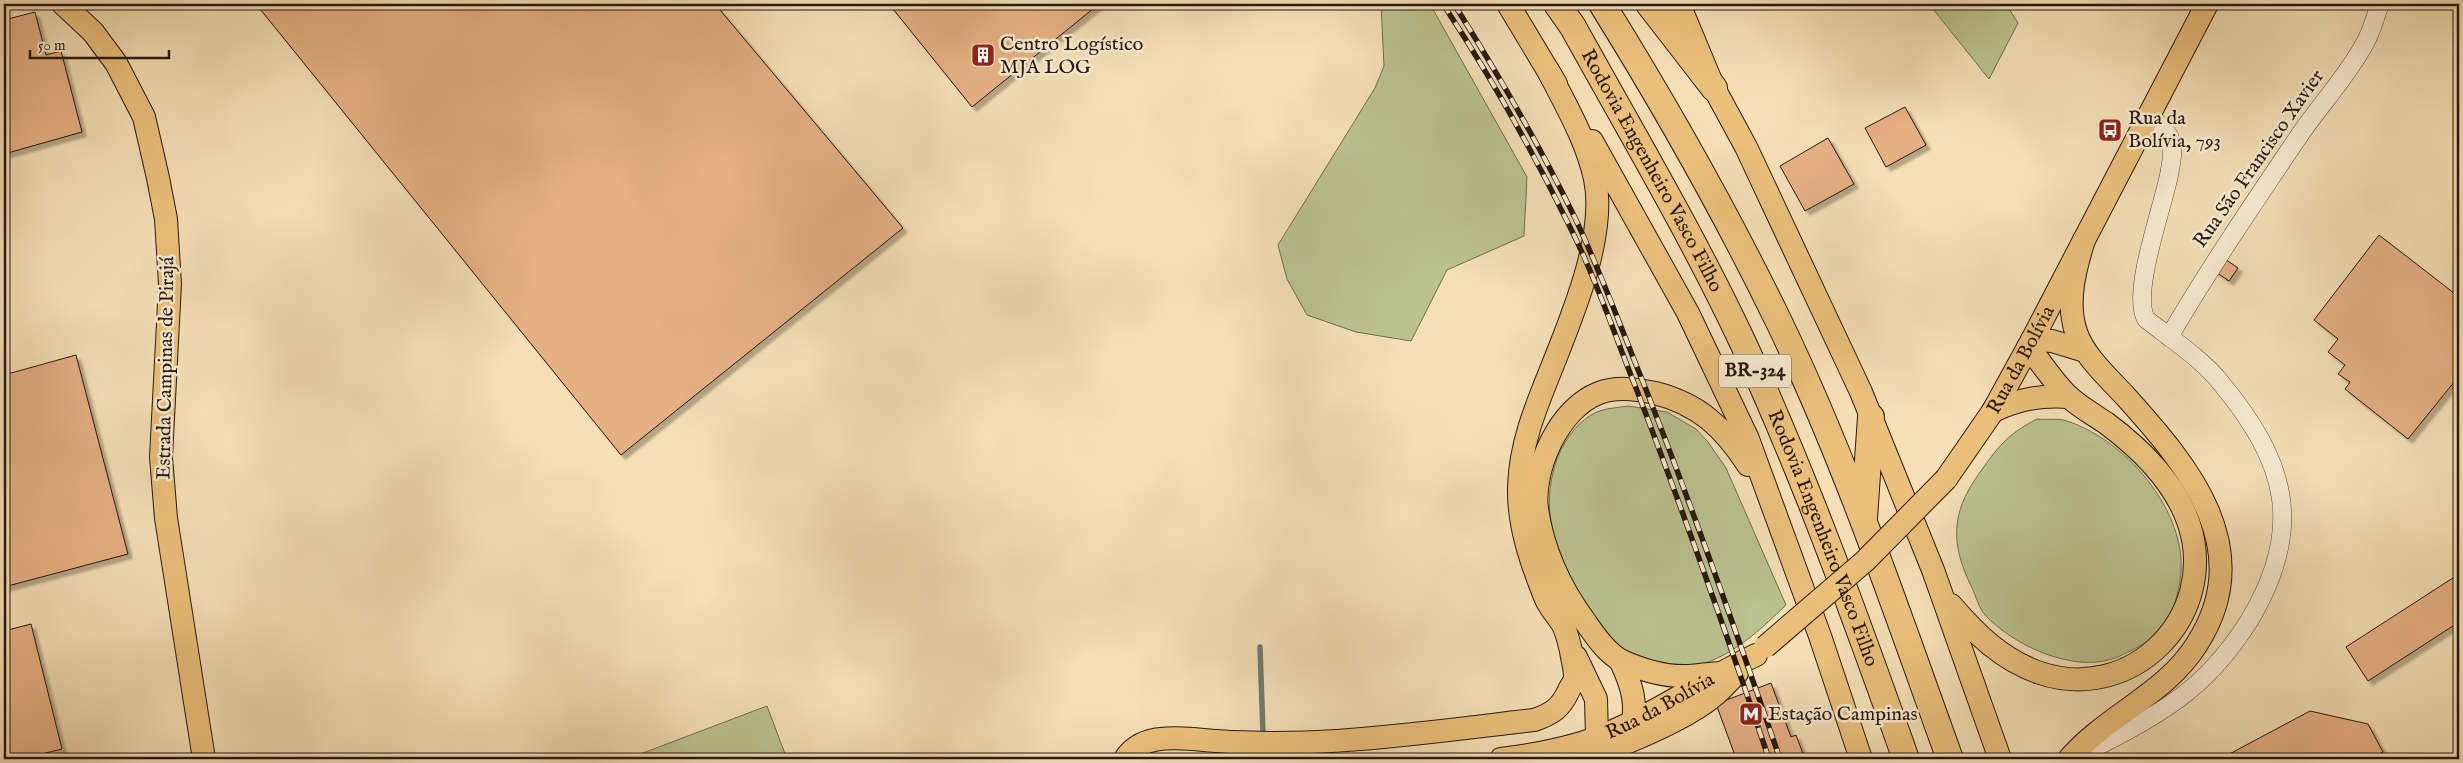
<svg xmlns="http://www.w3.org/2000/svg" width="2463" height="763" font-family="'IM FELL English',serif">
	<style>
		.green { fill: #bac28f; stroke: #706e4f }
		.lines { fill: none; stroke-linecap: round; stroke-linejoin: round }
		.stream { stroke: #6d7b71; stroke-width: 5.5 }
		.building { fill: #e6b083; stroke: #26190f; filter: url(#shadow) }
		.minor-casing { stroke: #5a4a39; stroke-width: 19 }
		.major-casing { stroke: #26190f; stroke-width: 24 }
		.highway-casing { stroke: #26190f; stroke-width: 28 }
		.minor { stroke: #f8ead0; stroke-width: 18 }
		.major { stroke: #eac07b; stroke-width: 22 }
		.highway { stroke: #eac07b; stroke-width: 26 }
		.rail-casing { stroke: #26190f; stroke-width: 5.5 }
		.rail { stroke: #f8ead0; stroke-width: 4; stroke-dasharray: 11; stroke-linecap: butt }
		.major-bridge-casing { stroke: #26190f; stroke-width: 24; stroke-linecap: butt }
		.major-bridge { stroke: #eac07b; stroke-width: 22 }
		.labels { text-anchor: middle; dominant-baseline: central; stroke-width: 5; stroke-linejoin: round; paint-order: stroke }
		.shield { fill: #f8ead0; stroke: #655849; stroke-width: 1 }
		.shield-label { font-size: 19px; font-weight: bold; fill: #26190f }
		.poi-label { font-size: 20px; fill: #26190f; stroke: #f8ead0; text-anchor: start }
		.street-label { font-size: 20px; fill: #26190f; stroke: #f8ead0 }
	</style>
	<defs>
		<filter id="shadow"><feDropShadow dx="4.5" dy="4.5" stdDeviation="1" flood-color="#0004"/></filter>
	</defs>
	<rect width="100%" height="100%" fill="#f4dfb6"/>
	<filter id="stains"><feTurbulence type="fractalNoise" baseFrequency=".004" numOctaves="4"/><feColorMatrix values="0 0 0 0 .2 0 0 0 0 .09 0 0 0 0 .02 0 0 0 .5 -.17"/></filter>
	<radialGradient id="worn" r=".72"><stop offset=".6" stop-color="#630" stop-opacity="0"/><stop offset="1" stop-color="#630" stop-opacity=".3"/></radialGradient>
	<path class="green" d="M 1381,4 L 1430,4 L 1527,177 L 1524,236 L 1447,270 L 1411,341 L 1356,332 L 1307,315 L 1287,279 L 1278,245 L 1375,88 L 1384,66 Z
		M 1929,4 L 2006,4 L 2018,23 L 1989,79 Z
		M 1628,406 L 1667,412 L 1696,429 L 1708,442 L 1726,468 L 1786,605 C 1755,635 1723,665 1678,669 C 1671,669 1662,665 1656,663 C 1645,660 1633,658 1623,653 C 1612,647 1597,623 1590,612 C 1574,587 1558,555 1552,526 C 1543,488 1557,436 1591,415 C 1602,408 1616,408 1628,406 Z
		M 2037,419 C 2046,420 2059,418 2067,421 C 2129,441 2194,519 2179,586 C 2177,593 2176,601 2174,608 C 2167,627 2150,642 2132,650 C 2126,653 2119,657 2112,659 C 2071,672 2013,645 1985,615 C 1979,608 1976,596 1972,588 C 1951,545 1950,515 1978,475 C 1998,447 2006,435 2037,419 Z
		M 767,706 L 787,759 L 627,759 Z"/>
	<g class="lines">
		<path class="stream" d="M 1260,647 L 1263,734"/>
	</g>
	<path class="building" d="M 256,4 L 715,4 L 903,228 L 621,455 Z
		M 889,4 L 1099,4 L 972,107 Z
		M 35,12 L 46,55 L 61,51 L 82,132 L 4,154 L 4,20 Z
		M 1905,107 L 1926,145 L 1886,167 L 1865,128 Z
		M 1828,138 L 1854,184 L 1805,211 L 1780,166 Z
		M 2379,235 L 2459,297 L 2459,376 L 2408,439 L 2345,389 L 2350,382 L 2338,374 L 2345,365 L 2328,352 L 2338,339 L 2314,320 Z
		M 2222,257 L 2238,268 L 2229,281 L 2213,270 Z
		M 76,355 L 128,554 L 4,587 L 4,375 Z
		M 2459,574 L 2459,622 L 2368,681 L 2346,647 Z
		M 31,624 L 62,749 L 21,759 L 4,759 L 4,631 Z
		M 1771,683 L 1791,737 L 1796,735 L 1805,759 L 1733,759 L 1736,758 L 1716,704 Z
		M 2310,711 L 2368,724 L 2383,752 L 2370,759 L 2220,759 Z"/>
	<g class="lines">
		<g class="minor-casing">
			<path id="minor" d="M 2169,337 C 2209,269 2253,204 2297,139 C 2318,107 2347,77 2365,43 C 2372,31 2375,17 2380,4
				M 2080,755 C 2114,738 2148,721 2178,699 C 2207,678 2230,651 2249,621 C 2305,528 2287,463 2221,383 C 2202,359 2170,338 2146,319 C 2131,293 2163,207 2169,175 C 2171,164 2174,151 2171,141 C 2167,129 2157,123 2148,115"/>
		</g>
		<g class="major-casing">
			<g id="major">
				<path d="M 63,4 L 93,32 L 116,63 L 144,117 L 158,178 L 166,219 L 170,284 L 161,457 L 166,518 L 204,759"/>
				<path d="M 1508,4 L 1556,84"/>
				<path d="M 1679,4 L 1714,88 L 1746,147 L 1861,392 L 1933,570 L 2000,759"/>
				<path d="M 1592,141 L 1688,313 L 1748,439 L 1820,636 L 1861,759"/>
				<path d="M 2032,340 L 2052,341 L 2085,351"/>
				<path d="M 1993,411 C 2019,399 2041,395 2069,397"/>
				<path id="s1" d="M 1946,479 L 1993,411 L 2032,340 L 2207,4"/>
				<path d="M 1951,605 C 1976,634 2002,660 2040,673 C 2132,704 2219,616 2189,524 C 2175,482 2141,449 2106,423 C 2094,415 2080,407 2069,397 C 2054,383 2042,363 2028,347"/>
				<path d="M 1576,657 L 1596,699 L 1597,738"/>
				<path d="M 1620,660 C 1632,685 1639,706 1630,733"/>
				<path d="M 1721,673 C 1710,673 1699,676 1688,676 C 1666,677 1642,670 1622,661 C 1606,653 1594,634 1584,620 C 1560,587 1543,550 1537,509 C 1532,469 1559,408 1599,393 C 1617,386 1637,389 1655,393 C 1699,404 1724,428 1748,465"/>
				<path d="M 1125,759 C 1140,736 1169,737 1193,739 C 1307,751 1421,733 1534,720 C 1552,714 1561,708 1569,690 C 1571,686 1575,681 1575,677 C 1575,668 1572,659 1571,651 C 1569,642 1567,633 1563,625 C 1557,615 1549,608 1545,597 C 1531,562 1518,525 1519,487 C 1520,446 1535,409 1550,372 C 1571,319 1607,236 1595,179 C 1587,141 1566,106 1549,72"/>
				<path id="s2" d="M 1501,759 C 1532,755 1570,748 1599,737 C 1654,715 1702,681 1756,655"/>
				<path d="M 1585,759 C 1623,745 1685,721 1715,695 C 1723,688 1730,680 1737,673"/>
				<path d="M 2069,759 C 2107,715 2166,694 2197,644 C 2258,549 2189,467 2127,398 C 2109,378 2085,358 2076,332 C 2066,302 2075,269 2084,240"/>
			</g>
		</g>
		<g class="highway-casing">
			<g id="highway">
				<path id="s3" d="M 1557,4 L 1573,27 C 1631,132 1693,236 1744,345 C 1806,479 1856,619 1906,759"/>
				<path d="M 1602,4 C 1666,107 1726,213 1779,322 C 1847,463 1897,613 1950,759"/>
				<path d="M 1649,4 L 1714,88"/>
				<path d="M 1864,518 L 1871,417"/>
			</g>
		</g>
		<use href="#minor" class="minor"/>
		<use href="#major" class="major"/>
		<use href="#highway" class="highway"/>
		<g class="rail-casing">
			<path id="rail" d="M 1443,4 C 1489,74 1531,148 1568,223 C 1595,276 1614,333 1636,388 C 1683,511 1727,635 1769,759
				M 1454,4 C 1498,74 1540,146 1576,220 C 1600,271 1620,325 1641,377 C 1691,503 1736,631 1780,759"/>
		</g>
		<use href="#rail" class="rail"/>
		<g class="major-bridge-casing">
			<path id="major-bridge" d="M 1765,647 L 1865,561 L 1946,479"/>
		</g>
		<use href="#major-bridge" class="major-bridge"/>
	</g>
	<defs>
		<g id="building-square" transform="scale(1.25)"><rect x="-9" y="-9" width="18" height="18" rx="4" fill="#8f2418" stroke="#f8ead0"/><path d="M-4-6H4V6H1V3H-1V6H-4ZM-2.5-4.3h1.7v1.8h-1.7ZM.8-4.3h1.7v1.8H.8ZM-2.5-1h1.7V.8h-1.7ZM.8-1h1.7V.8H.8Z" fill="#fff"/></g>
		<g id="bus-square" transform="scale(1.25)"><rect x="-9" y="-9" width="18" height="18" rx="4" fill="#8f2418" stroke="#f8ead0"/><path d="M-5-6H5V4H4V6H2V4H-2V6H-4V4H-5ZM-3.5-4V0h7V-4ZM-3.5 1.2v1.5H-2V1.2ZM2 1.2v1.5H3.5V1.2Z" fill="#fff"/></g>
		<g id="metro-square" transform="scale(1.25)"><rect x="-9" y="-9" width="18" height="18" rx="4" fill="#8f2418" stroke="#f8ead0"/><path d="M-5.5 5V-5H-3L0 0L3-5H5.5V5H3V-.5L0 4L-3-.5V5Z" fill="#fff"/></g>
	</defs>
	<g fill-rule="evenodd">
		<use href="#building-square" x="983" y="55"/>
		<use href="#bus-square" x="2110" y="130"/>
		<use href="#metro-square" x="1751" y="714"/>
	</g>
	<g class="labels">
		<rect class="shield" x="1719" y="354.5" width="72" height="33" rx="4"/>
		<g class="shield-label">
			<text x="1755" y="371">BR-324</text>
		</g>
		<g class="poi-label">
			<text x="1000" y="44">Centro Logístico<tspan x="1000" dy="23">MJA LOG</tspan></text>
			<text x="2128" y="118">Rua da<tspan x="2128" dy="23">Bolívia, 793</tspan></text>
			<text x="1768" y="714">Estação Campinas</text>
		</g>
		<g class="street-label">
			<text transform="translate(2259 159) rotate(-55)">Rua São Francisco Xavier</text>
			<text stroke="none"><textPath href="#s3" startOffset="192">Rodovia Engenheiro Vasco Filho</textPath></text>
			<text stroke="none"><textPath href="#s1" startOffset="141">Rua da Bolívia</textPath></text>
			<text transform="translate(166 368) rotate(-89)">Estrada Campinas de Pirajá</text>
			<text stroke="none"><textPath href="#s3" startOffset="598">Rodovia Engenheiro Vasco Filho</textPath></text>
			<text stroke="none"><textPath href="#s2" startOffset="169">Rua da Bolívia</textPath></text>
		</g>
	</g>
	<rect width="2463" height="763" fill="none" stroke="#f4dfb6" stroke-width="20"/>
	<rect x="5" y="5" width="2453" height="753" fill="none" stroke="#26190f" stroke-width="2.5"/>
	<rect x="10" y="10" width="2443" height="743" fill="none" stroke="#26190f"/>
	<path d="M30 50v8h139v-8" fill="none" stroke="#26190f" stroke-width="2.5"/>
	<text x="38" y="50" font-size="15" fill="#26190f" stroke="#f8ead0" stroke-width="4" paint-order="stroke">50 m</text>
	<rect width="100%" height="100%" filter="url(#stains)"/>
	<rect width="100%" height="100%" fill="url(#worn)"/>
</svg>
